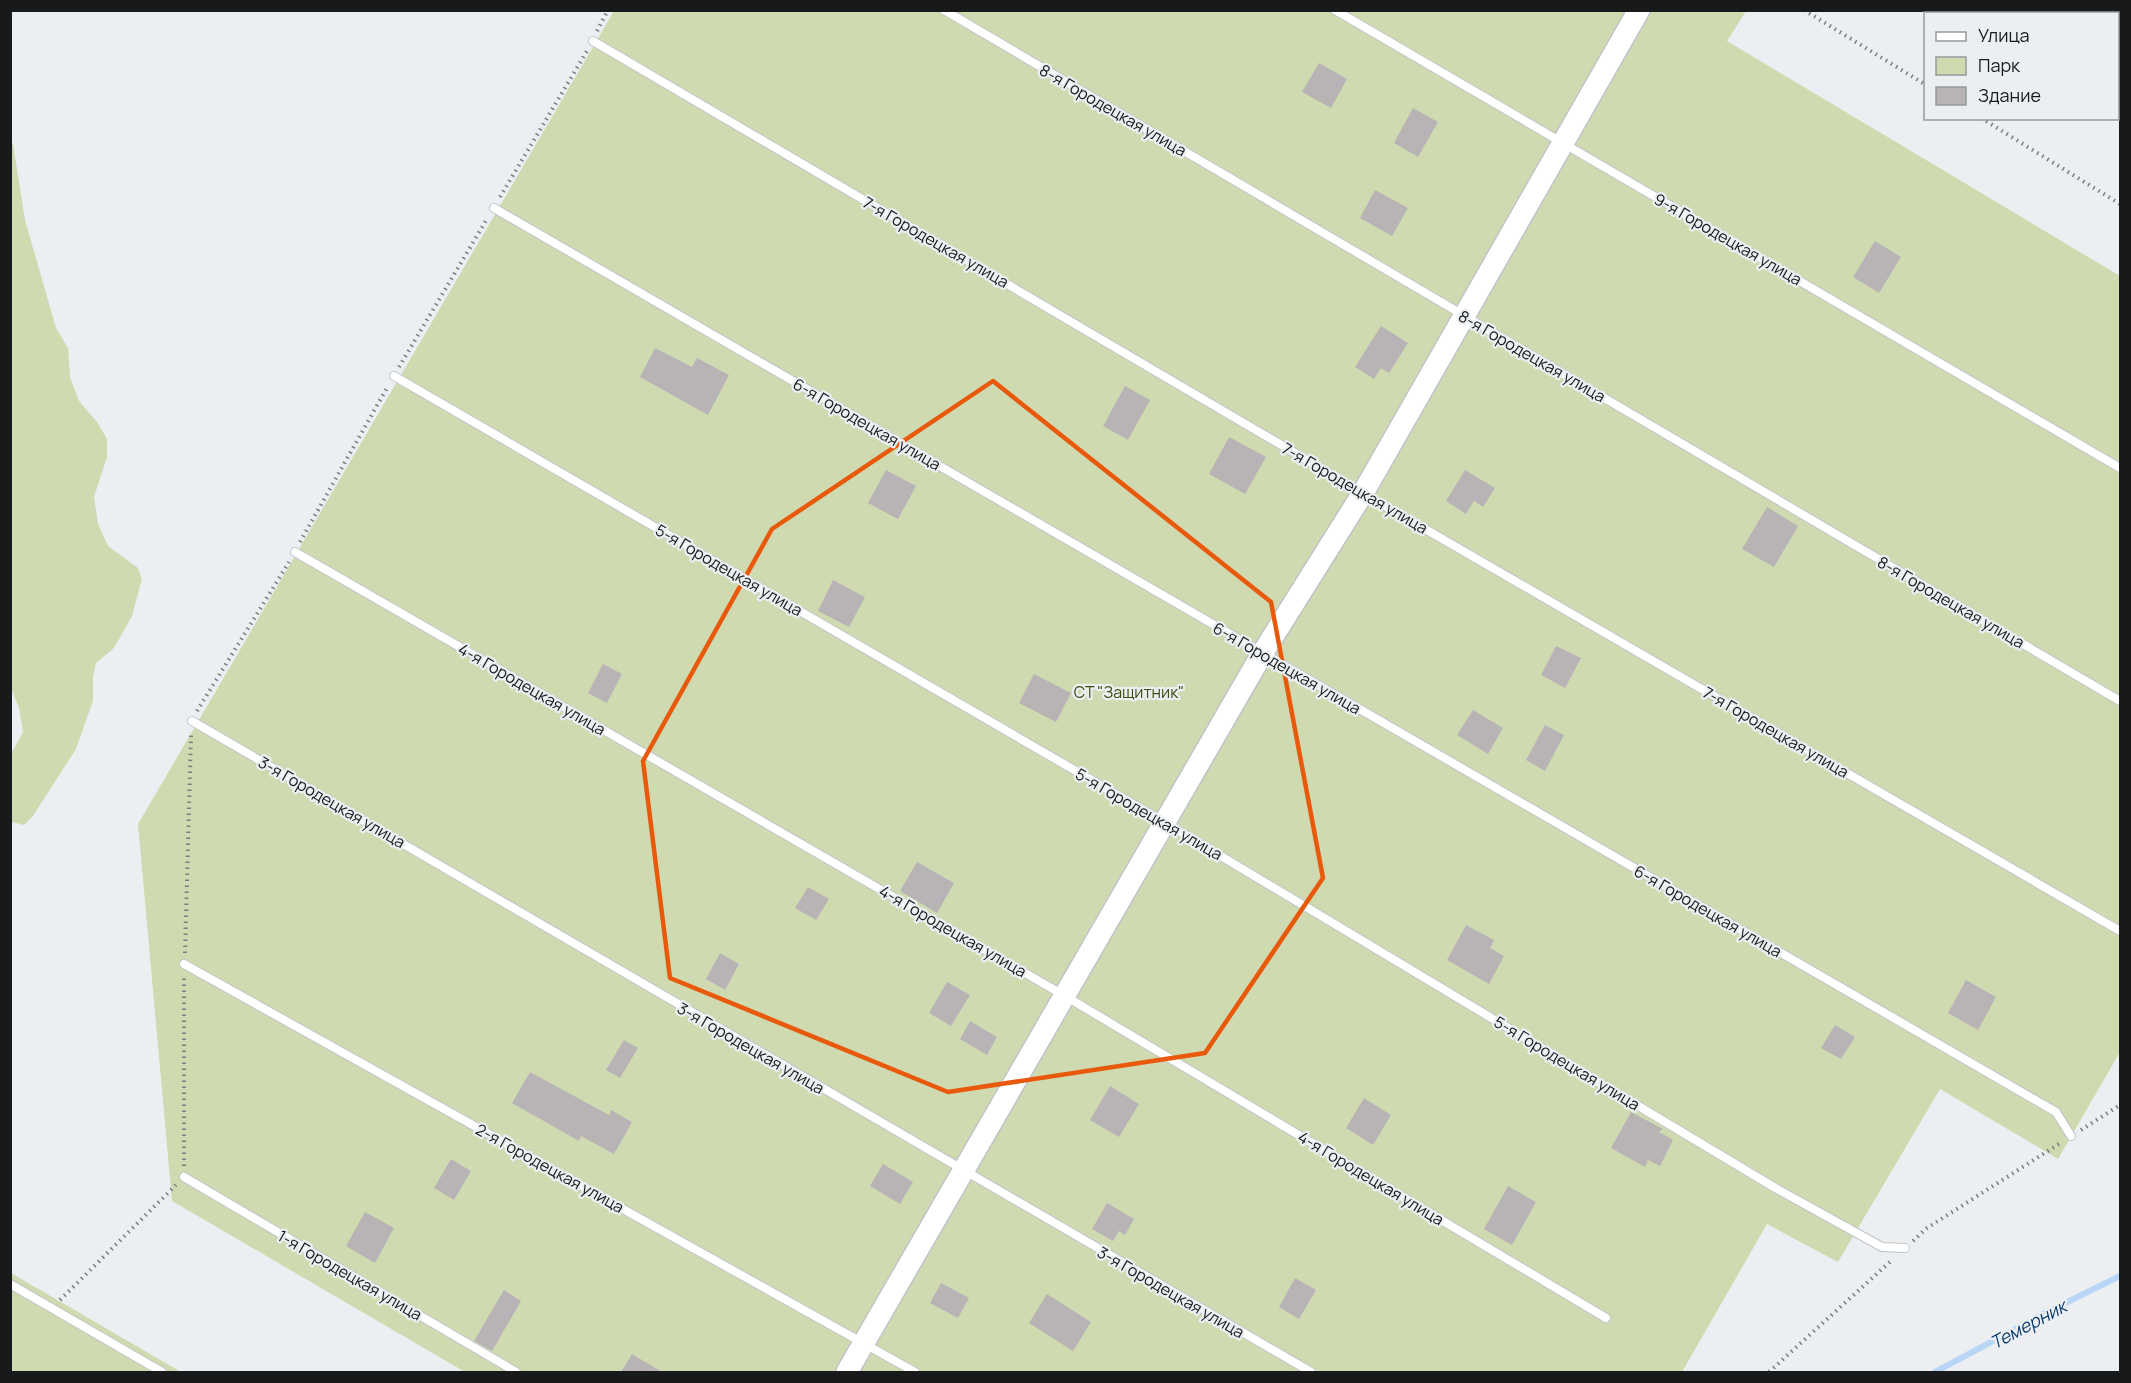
<svg xmlns="http://www.w3.org/2000/svg" width="2131" height="1383" font-family="Manrope,sans-serif">
	<style>
		.green { fill: #d0dab0 }
		.lines { fill: none; stroke-linecap: round; stroke-linejoin: round }
		.stream { stroke: #bad6f7; stroke-width: 6 }
		.building { fill: #b8b4b6 }
		.lane-casing { stroke: #c1c4c7; stroke-width: 10 }
		.secondary-casing { stroke: #c1c4c7; stroke-width: 24 }
		.path { stroke: #7b7d7f; stroke-width: 4; stroke-dasharray: 1.5 4.5; stroke-linecap: butt }
		.lane { stroke: #fff; stroke-width: 8 }
		.secondary { stroke: #fff; stroke-width: 21 }
		.marked { fill: none; stroke: #e8590c; stroke-width: 4.5; stroke-linejoin: round }
		.labels { text-anchor: middle; dominant-baseline: central; stroke-width: 4.5; stroke-linejoin: round; paint-order: stroke }
		.street-label { font-size: 16px; fill: #18191a; stroke: #eceff2 }
		.park-label { font-size: 16px; fill: #414a10; stroke: #eceff2 }
		.water-label { font-size: 18px; font-style: italic; fill: #0a3b6c; stroke: #eceff2 }
	</style>
	<rect width="100%" height="100%" fill="#eceff2"/>
	<path class="green" d="M 614,11 L 1746,11 L 1727,41 L 2120,276 L 2120,1052 L 2058,1159 L 1940,1089 L 1838,1262 L 1767,1224 L 1682,1372 L 465,1372 L 172,1201 L 138,824 Z
		M 10,140 L 13,144 L 25,220 L 56,328 L 68,348 L 70,377 L 79,401 L 97,422 L 107,439 L 107,457 L 94,497 L 98,524 L 108,546 L 138,568 L 142,579 L 132,616 L 114,648 L 96,663 L 93,677 L 93,701 L 76,749 L 33,816 L 24,825 L 12,822 L 10,818 L 11,754 L 23,732 L 19,708 L 10,686 Z
		M 11,1273 L 181,1372 L 11,1372 Z"/>
	<g class="lines">
		<path class="stream" d="M 1935,1372 L 2049,1311 L 2120,1276"/>
	</g>
	<path class="building" d="M 1319,63 L 1347,79 L 1331,108 L 1302,92 Z
		M 1413,108 L 1438,122 L 1418,157 L 1394,143 Z
		M 1375,190 L 1408,208 L 1392,236 L 1360,218 Z
		M 1875,241 L 1901,257 L 1879,293 L 1853,277 Z
		M 1381,326 L 1408,343 L 1389,373 L 1381,368 L 1374,379 L 1355,367 Z
		M 655,348 L 692,367 L 697,358 L 729,375 L 708,415 L 640,377 Z
		M 1125,386 L 1150,400 L 1128,440 L 1103,426 Z
		M 1229,437 L 1266,457 L 1245,494 L 1209,474 Z
		M 886,470 L 916,486 L 898,519 L 868,503 Z
		M 1465,470 L 1495,488 L 1483,507 L 1474,501 L 1466,514 L 1446,501 Z
		M 1767,507 L 1798,526 L 1774,567 L 1742,549 Z
		M 833,580 L 865,597 L 849,627 L 818,611 Z
		M 1556,646 L 1581,658 L 1565,688 L 1541,675 Z
		M 603,664 L 622,674 L 607,703 L 588,693 Z
		M 1034,674 L 1071,693 L 1056,722 L 1019,703 Z
		M 1473,710 L 1503,728 L 1488,754 L 1457,735 Z
		M 1545,725 L 1564,735 L 1545,771 L 1526,760 Z
		M 917,862 L 954,883 L 937,913 L 900,891 Z
		M 808,887 L 829,899 L 816,920 L 795,908 Z
		M 1466,925 L 1494,940 L 1490,948 L 1504,956 L 1489,984 L 1447,960 Z
		M 720,953 L 739,964 L 725,990 L 706,979 Z
		M 1966,980 L 1996,997 L 1978,1030 L 1948,1013 Z
		M 947,982 L 970,995 L 951,1026 L 929,1013 Z
		M 970,1021 L 997,1037 L 987,1055 L 960,1039 Z
		M 1835,1025 L 1855,1037 L 1841,1059 L 1821,1048 Z
		M 624,1040 L 638,1048 L 620,1078 L 606,1070 Z
		M 530,1072 L 609,1115 L 611,1110 L 632,1122 L 614,1154 L 581,1136 L 579,1141 L 512,1103 Z
		M 1110,1086 L 1139,1104 L 1119,1137 L 1090,1120 Z
		M 1364,1098 L 1391,1115 L 1373,1145 L 1346,1128 Z
		M 1631,1112 L 1663,1129 L 1659,1132 L 1673,1140 L 1660,1166 L 1648,1160 L 1645,1167 L 1611,1148 Z
		M 451,1159 L 471,1171 L 454,1200 L 434,1188 Z
		M 883,1164 L 913,1182 L 900,1204 L 870,1186 Z
		M 1508,1186 L 1536,1202 L 1512,1245 L 1484,1229 Z
		M 1107,1203 L 1134,1219 L 1125,1235 L 1119,1231 L 1113,1241 L 1092,1229 Z
		M 365,1212 L 394,1228 L 375,1263 L 346,1246 Z
		M 1295,1278 L 1316,1290 L 1299,1319 L 1279,1307 Z
		M 941,1283 L 969,1298 L 958,1318 L 930,1303 Z
		M 504,1290 L 521,1301 L 492,1351 L 474,1341 Z
		M 1047,1294 L 1091,1322 L 1073,1351 L 1029,1323 Z
		M 632,1354 L 662,1372 L 621,1372 Z"/>
	<g class="lines">
		<g class="lane-casing">
			<path id="lane" d="M 944,10 L 2120,701
				M 1335,10 L 2120,468
				M 593,41 L 1363,493 L 2120,931
				M 494,208 L 2056,1112 L 2071,1136
				M 394,376 L 1164,822 L 1777,1189 L 1882,1247 L 1905,1248
				M 295,552 L 1065,996 L 1606,1318
				M 192,721 L 1311,1372
				M 184,964 L 915,1372
				M 184,1177 L 516,1372
				M 10,1284 L 162,1372"/>
		</g>
		<g class="secondary-casing">
			<path id="secondary" d="M 847,1372 L 1262,654 L 1363,493 L 1639,10"/>
		</g>
		<path class="path" d="M 1804,10 L 1926,85
			M 597,31 L 608,10
			M 1981,118 L 2120,204
			M 500,197 L 587,51
			M 399,367 L 487,219
			M 300,542 L 388,386
			M 197,711 L 289,562
			M 185,953 L 191,735
			M 2081,1130 L 2120,1105
			M 184,1166 L 184,978
			M 1913,1241 L 1927,1228 L 2062,1142
			M 60,1300 L 176,1185
			M 1769,1372 L 1892,1260"/>
		<use href="#lane" class="lane"/>
		<use href="#secondary" class="secondary"/>
	</g>
	<path class="marked" d="M 993,381 L 1271,602 L 1323,878 L 1205,1053 L 948,1092 L 670,978 L 643,761 L 772,529 Z"/>
	<g class="labels">
		<g class="street-label">
			<text transform="translate(1113 110) rotate(30)">8-я Городецкая улица</text>
			<text transform="translate(1728 239) rotate(30)">9-я Городецкая улица</text>
			<text transform="translate(936 242) rotate(30)">7-я Городецкая улица</text>
			<text transform="translate(1532 356) rotate(30)">8-я Городецкая улица</text>
			<text transform="translate(867 424) rotate(30)">6-я Городецкая улица</text>
			<text transform="translate(1355 488) rotate(30)">7-я Городецкая улица</text>
			<text transform="translate(729 570) rotate(30)">5-я Городецкая улица</text>
			<text transform="translate(1951 602) rotate(30)">8-я Городецкая улица</text>
			<text transform="translate(1287 668) rotate(30)">6-я Городецкая улица</text>
			<text transform="translate(532 689) rotate(30)">4-я Городецкая улица</text>
			<text transform="translate(1776 732) rotate(30)">7-я Городецкая улица</text>
			<text transform="translate(332 802) rotate(30)">3-я Городецкая улица</text>
			<text transform="translate(1149 814) rotate(30)">5-я Городецкая улица</text>
			<text transform="translate(1708 911) rotate(30)">6-я Городецкая улица</text>
			<text transform="translate(953 931) rotate(30)">4-я Городецкая улица</text>
			<text transform="translate(751 1048) rotate(30)">3-я Городецкая улица</text>
			<text transform="translate(1567 1063) rotate(31)">5-я Городецкая улица</text>
			<text transform="translate(550 1168) rotate(29)">2-я Городецкая улица</text>
			<text transform="translate(1371 1178) rotate(31)">4-я Городецкая улица</text>
			<text transform="translate(350 1275) rotate(30)">1-я Городецкая улица</text>
			<text transform="translate(1171 1292) rotate(30)">3-я Городецкая улица</text>
		</g>
		<g class="park-label">
			<text x="1129" y="692">СТ "Защитник"</text>
		</g>
		<g class="water-label">
			<text transform="translate(2028 1324) rotate(-28)">Темерник</text>
		</g>
	</g>
	<rect width="2131" height="1383" fill="none" stroke="#18191a" stroke-width="24"/>
	<rect x="1924" y="12" width="195" height="108" fill="#eceff2" stroke="#97999c" stroke-width="1.5"/>
	<rect x="1936" y="32" width="30" height="9" fill="#ffffff" stroke="#97999c" stroke-width="1.5"/>
	<text x="1978" y="42" font-size="18" fill="#18191a">Улица</text>
	<rect x="1936" y="57" width="30" height="18" fill="#d0dab0" stroke="#97999c" stroke-width="1.5"/>
	<text x="1978" y="72" font-size="18" fill="#18191a">Парк</text>
	<rect x="1936" y="87" width="30" height="18" fill="#b8b4b6" stroke="#97999c" stroke-width="1.5"/>
	<text x="1978" y="102" font-size="18" fill="#18191a">Здание</text>
</svg>
